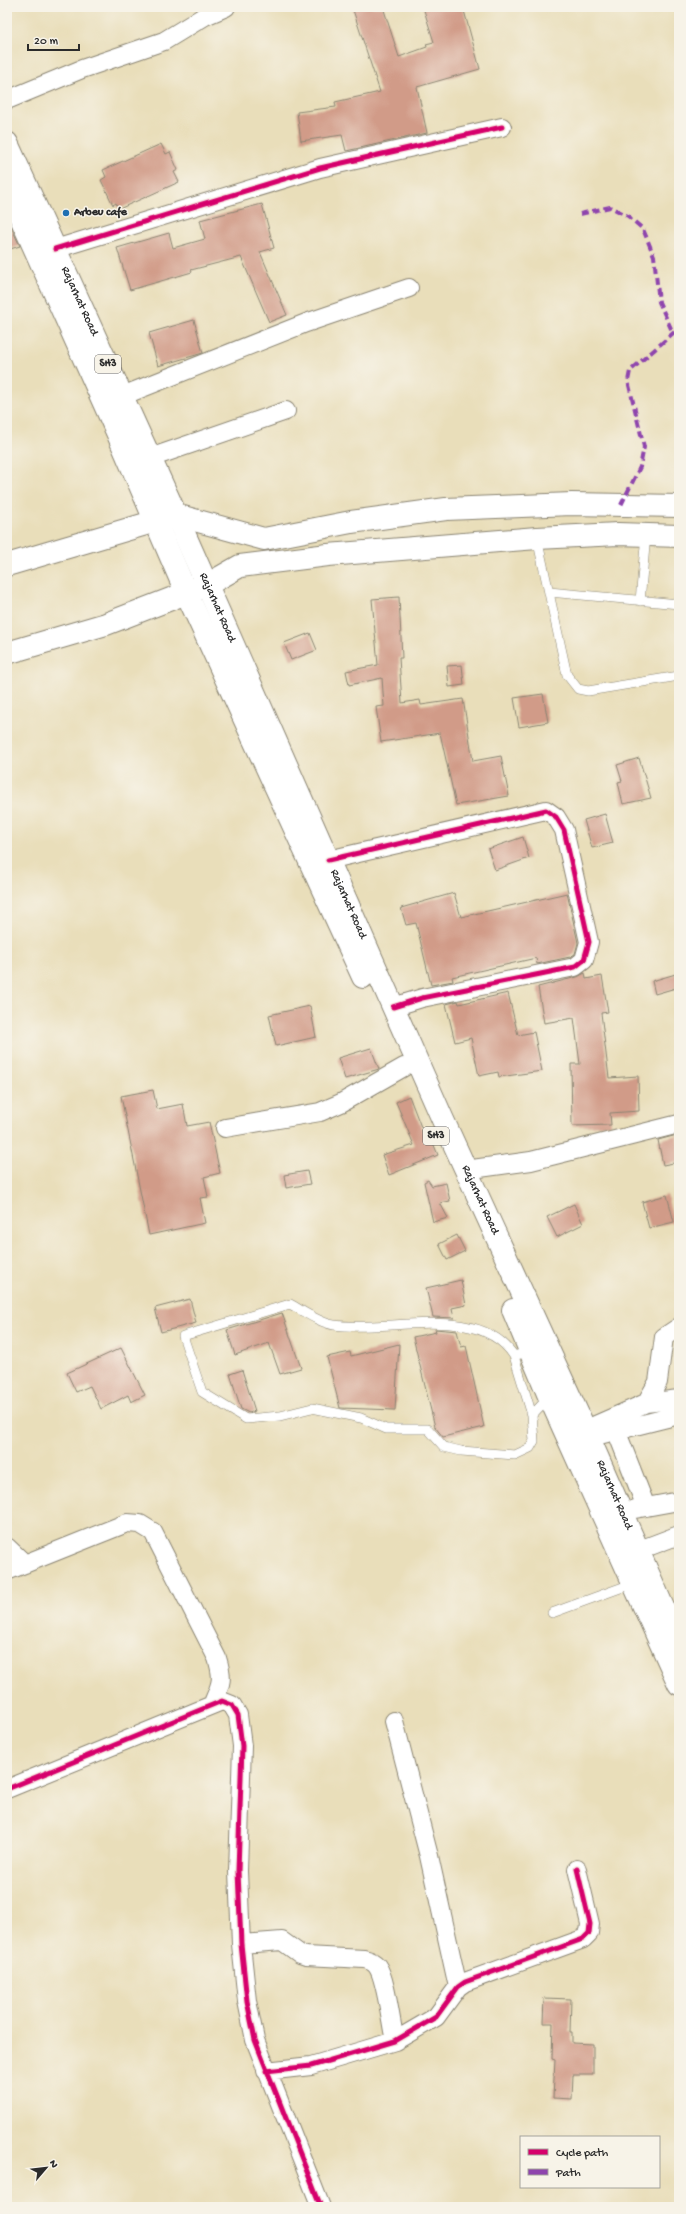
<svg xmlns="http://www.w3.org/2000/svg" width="686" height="2214" font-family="'Gochi Hand',sans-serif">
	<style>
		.building { fill: #d19b88 }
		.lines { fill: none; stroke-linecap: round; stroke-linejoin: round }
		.lane-casing { stroke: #8a8472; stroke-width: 10 }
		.street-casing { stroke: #8a8472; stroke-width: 20 }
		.secondary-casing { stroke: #8a8472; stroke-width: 24 }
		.primary-casing { stroke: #8a8472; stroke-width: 24 }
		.lane { stroke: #fff; stroke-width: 9 }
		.street { stroke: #fff; stroke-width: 18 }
		.secondary { stroke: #fff; stroke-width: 22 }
		.primary { stroke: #fff; stroke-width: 22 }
		.quiet { stroke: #8e44ad; stroke-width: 4; stroke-dasharray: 8 4; stroke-linecap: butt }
		.cycleway-casing { stroke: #f7f3e8; stroke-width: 8 }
		.cycleway { stroke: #d6006c; stroke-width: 5 }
		.poi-dot { fill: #1f6fb2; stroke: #f7f3e8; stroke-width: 1.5 }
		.labels { text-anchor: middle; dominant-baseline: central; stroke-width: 3; stroke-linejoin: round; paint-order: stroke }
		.shield { fill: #f7f3e8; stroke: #686764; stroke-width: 1 }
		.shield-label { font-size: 11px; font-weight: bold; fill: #2b2b2b }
		.poi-label { font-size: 12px; font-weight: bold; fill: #2b2b2b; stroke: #f7f3e8; text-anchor: start }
		.street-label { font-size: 12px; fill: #2b2b2b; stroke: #f7f3e8 }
	</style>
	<rect width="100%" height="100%" fill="#f7f3e8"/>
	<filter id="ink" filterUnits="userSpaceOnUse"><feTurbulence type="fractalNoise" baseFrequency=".025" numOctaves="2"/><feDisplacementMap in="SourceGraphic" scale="8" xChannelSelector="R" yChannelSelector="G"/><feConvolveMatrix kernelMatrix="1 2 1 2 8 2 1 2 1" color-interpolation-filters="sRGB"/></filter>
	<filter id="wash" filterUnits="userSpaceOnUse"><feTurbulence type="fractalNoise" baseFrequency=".012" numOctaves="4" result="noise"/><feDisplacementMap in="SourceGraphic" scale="16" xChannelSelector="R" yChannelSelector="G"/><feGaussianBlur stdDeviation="0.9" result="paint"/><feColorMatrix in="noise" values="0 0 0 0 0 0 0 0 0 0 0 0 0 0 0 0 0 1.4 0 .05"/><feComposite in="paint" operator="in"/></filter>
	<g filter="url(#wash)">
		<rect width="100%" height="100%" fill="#e9deba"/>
		<g id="blocks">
			<path class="building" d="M 352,7 L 383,7 L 399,57 L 427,47 L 426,44 L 434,42 L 423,7 L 463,7 L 480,69 L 417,87 L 427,133 L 346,151 L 342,135 L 301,141 L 297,112 L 336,107 L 335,102 L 380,92 Z
				M 161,144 L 166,154 L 170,152 L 178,170 L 174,172 L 179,182 L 119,209 L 116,203 L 113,205 L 101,180 L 106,177 L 103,170 Z
				M 262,204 L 274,248 L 260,252 L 287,315 L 269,322 L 241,257 L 191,270 L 192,272 L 130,290 L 117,248 L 169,233 L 173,248 L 205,239 L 200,220 Z
				M 7,218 L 20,246 L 7,250 Z
				M 194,320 L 203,353 L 158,366 L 149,333 Z
				M 399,597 L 402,658 L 399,658 L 402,703 L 420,700 L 421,705 L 463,699 L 473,761 L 501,756 L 509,796 L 456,805 L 440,733 L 381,742 L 376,707 L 384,706 L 382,678 L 349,685 L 346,671 L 378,665 L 372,599 Z
				M 310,633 L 317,650 L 291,660 L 284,643 Z
				M 462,665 L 464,685 L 449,687 L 447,666 Z
				M 543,694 L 548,722 L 519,727 L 514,698 Z
				M 639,758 L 651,798 L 623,804 L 618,782 L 622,781 L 617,765 Z
				M 605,814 L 613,843 L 592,848 L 584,820 Z
				M 523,837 L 529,858 L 495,870 L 488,849 Z
				M 454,893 L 461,917 L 567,893 L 578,943 L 575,954 L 570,957 L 537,964 L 536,958 L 452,977 L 453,981 L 431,985 L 416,923 L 406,925 L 401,908 Z
				M 585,973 L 586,979 L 602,976 L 608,1012 L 601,1013 L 609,1078 L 638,1076 L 639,1111 L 610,1113 L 611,1125 L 572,1126 L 571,1064 L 580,1064 L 574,1018 L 544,1023 L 538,987 L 577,977 Z
				M 679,973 L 679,987 L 655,994 L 652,981 Z
				M 508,993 L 518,1035 L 534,1032 L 542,1071 L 499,1077 L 498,1072 L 479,1076 L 471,1038 L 455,1042 L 446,1004 L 458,1001 L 459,1004 Z
				M 310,1006 L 316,1037 L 276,1046 L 269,1015 Z
				M 371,1048 L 379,1069 L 345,1079 L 338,1058 Z
				M 153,1090 L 157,1109 L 183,1104 L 187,1126 L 209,1122 L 220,1173 L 204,1177 L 208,1197 L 200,1198 L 205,1223 L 149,1235 L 121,1096 Z
				M 409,1096 L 426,1140 L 431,1138 L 438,1155 L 389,1175 L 382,1155 L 414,1145 L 396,1102 Z
				M 677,1135 L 679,1162 L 663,1165 L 658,1140 Z
				M 307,1171 L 310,1184 L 286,1188 L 284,1175 Z
				M 428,1180 L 432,1186 L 446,1183 L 450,1201 L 440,1203 L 448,1218 L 433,1222 L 424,1182 Z
				M 667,1195 L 674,1222 L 649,1228 L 642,1202 Z
				M 574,1204 L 583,1224 L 557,1237 L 547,1217 Z
				M 457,1235 L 465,1251 L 447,1260 L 439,1244 Z
				M 461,1280 L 466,1305 L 452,1308 L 454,1318 L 433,1317 L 426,1288 Z
				M 190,1299 L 196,1323 L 161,1332 L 155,1308 Z
				M 282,1313 L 301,1368 L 280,1374 L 269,1343 L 235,1355 L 227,1330 Z
				M 435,1329 L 457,1331 L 461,1347 L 466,1346 L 484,1427 L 443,1437 L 435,1427 L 413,1337 L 436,1332 Z
				M 399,1344 L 395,1410 L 340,1408 L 327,1357 L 350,1352 L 351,1356 Z
				M 121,1348 L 145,1395 L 131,1402 L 128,1395 L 101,1409 L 90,1386 L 76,1392 L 67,1373 Z
				M 242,1370 L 255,1411 L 249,1413 L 241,1409 L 230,1374 Z
				M 544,1998 L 571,1999 L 570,2032 L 572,2032 L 572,2043 L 593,2044 L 593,2075 L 573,2075 L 572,2099 L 553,2098 L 555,2060 L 552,2059 L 553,2023 L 543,2023 Z"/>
		</g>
	</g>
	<g filter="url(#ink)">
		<use href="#blocks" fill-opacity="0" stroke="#8a8472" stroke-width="1"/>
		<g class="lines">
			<g class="lane-casing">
				<path id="lane" d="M 537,538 L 567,675 L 578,689 L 588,691 L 679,676
					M 549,592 L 679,604
					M 640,601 L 646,535
					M 530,1351 L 514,1356 C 479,1302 388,1333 334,1325 C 320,1323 303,1311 290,1304 L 183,1336 L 202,1392 L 246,1419 L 280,1416 L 312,1408 L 361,1418 L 386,1429 L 428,1429 L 444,1447 L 461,1451 L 515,1455 L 530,1448 L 534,1441 L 532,1415 L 549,1397
					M 514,1356 L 532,1415
					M 552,1613 L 634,1583"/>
			</g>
			<g class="street-casing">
				<path id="street" d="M 7,100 L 82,69 L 164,41 L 205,16 L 226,7
					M 55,249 L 320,168 L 502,127
					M 122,396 L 306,323 L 409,288
					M 150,458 L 286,411
					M 328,860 L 546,810 L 556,817 L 564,830 L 589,942 L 584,960 L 575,967 L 422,998 L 393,1007
					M 225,1128 L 320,1112 L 341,1103 L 404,1067
					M 465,1170 L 531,1161 L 679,1124
					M 646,1403 L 679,1399
					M 616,1430 L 646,1507
					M 573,1435 L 646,1403 L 658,1382 L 664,1337 L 679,1327
					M 591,1437 L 679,1415
					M 635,1509 L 679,1501
					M 7,1547 L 25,1564
					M 637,1551 L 679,1535
					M 7,1571 L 127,1523 L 140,1524 L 153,1532 L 217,1658 C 224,1680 221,1684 212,1705
					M 394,1721 L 429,1856 L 458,1987
					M 7,1789 L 222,1701 L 232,1705 L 238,1715 L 242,1746 L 238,1871 L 241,1944 L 247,2001 L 255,2040 L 321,2207
					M 241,1944 L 282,1941 L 300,1954 L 306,1956 L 364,1959 C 369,1960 374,1962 377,1966 C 386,1978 391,2024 395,2041
					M 266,2071 L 311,2066 L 395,2041 L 436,2017 L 458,1987 L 465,1982 L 583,1939 L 589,1933 L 590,1924 L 577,1869"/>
			</g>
			<g class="secondary-casing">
				<path id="secondary" d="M 176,515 L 264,539 L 351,522 L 446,509 L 572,504 L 679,506
					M 7,565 L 173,516
					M 7,653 L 106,624 L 207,585 L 240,566 L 328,555 L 537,538 L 618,534 L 679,536"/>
			</g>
			<g class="primary-casing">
				<g id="primary">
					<path id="s1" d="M 7,143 L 176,515 L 443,1120 L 593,1447 L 679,1644"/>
					<path d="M 7,187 L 117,432 L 186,592 L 363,977"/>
					<path d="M 513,1310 L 549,1396 L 679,1684"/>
				</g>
			</g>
			<use href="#lane" class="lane"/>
			<use href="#street" class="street"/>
			<use href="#secondary" class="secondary"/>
			<use href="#primary" class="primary"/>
			<path class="quiet" d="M 580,214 L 610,207 L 628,216 L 643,229 L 654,256 L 659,302 L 673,333
				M 621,505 L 640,467 L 644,447 L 628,381 L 630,371 L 679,328"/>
			<g class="cycleway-casing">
				<path id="cycleway" d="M 55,249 L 320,168 L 502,127
					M 328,860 L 546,810 L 556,817 L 564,830 L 589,942 L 584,960 L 575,967 L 422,998 L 393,1007
					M 7,1789 L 222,1701 L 232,1705 L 238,1715 L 242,1746 L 238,1871 L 241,1944 L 247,2001 L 255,2040 L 321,2207
					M 266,2071 L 311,2066 L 395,2041 L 436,2017 L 458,1987 L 465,1982 L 583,1939 L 589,1933 L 590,1924 L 577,1869"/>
			</g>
			<use href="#cycleway" class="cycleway"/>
		</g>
	</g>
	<circle class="poi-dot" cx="66" cy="213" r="4"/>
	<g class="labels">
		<g class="shield">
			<rect x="95" y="355" width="26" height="18" rx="3"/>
			<rect x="423" y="1127" width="26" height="18" rx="3"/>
		</g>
		<g class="shield-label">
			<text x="108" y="364">SH3</text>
			<text x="436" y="1136">SH3</text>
		</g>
		<g class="poi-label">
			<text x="74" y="213">Arbeu cafe</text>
		</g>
		<g class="street-label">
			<text stroke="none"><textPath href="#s1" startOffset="174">Rajarhat Road</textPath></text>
			<text stroke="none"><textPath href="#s1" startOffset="510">Rajarhat Road</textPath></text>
			<text stroke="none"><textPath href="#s1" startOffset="834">Rajarhat Road</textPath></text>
			<text stroke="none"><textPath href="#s1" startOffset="1158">Rajarhat Road</textPath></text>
			<text stroke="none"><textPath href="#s1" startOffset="1482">Rajarhat Road</textPath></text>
		</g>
	</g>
	<rect width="686" height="2214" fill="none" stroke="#f7f3e8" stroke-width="24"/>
	<rect x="520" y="2136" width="140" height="52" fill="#f7f3e8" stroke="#a5a39c"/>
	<rect x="528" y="2149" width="20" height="6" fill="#d6006c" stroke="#a5a39c"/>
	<text x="556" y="2156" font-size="12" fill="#2b2b2b">Cycle path</text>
	<rect x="528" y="2169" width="20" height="6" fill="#8e44ad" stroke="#a5a39c"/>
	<text x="556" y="2176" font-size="12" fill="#2b2b2b">Path</text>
	<g transform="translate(46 2168) rotate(62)" stroke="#f7f3e8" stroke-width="3" paint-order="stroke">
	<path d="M0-3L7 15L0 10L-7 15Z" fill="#2b2b2b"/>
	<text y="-6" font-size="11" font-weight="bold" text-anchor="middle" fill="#2b2b2b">N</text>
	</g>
	<path d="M28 44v6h51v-6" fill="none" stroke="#2b2b2b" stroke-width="2"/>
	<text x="34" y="44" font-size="12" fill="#2b2b2b" stroke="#f7f3e8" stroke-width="3" paint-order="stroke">20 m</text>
</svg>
